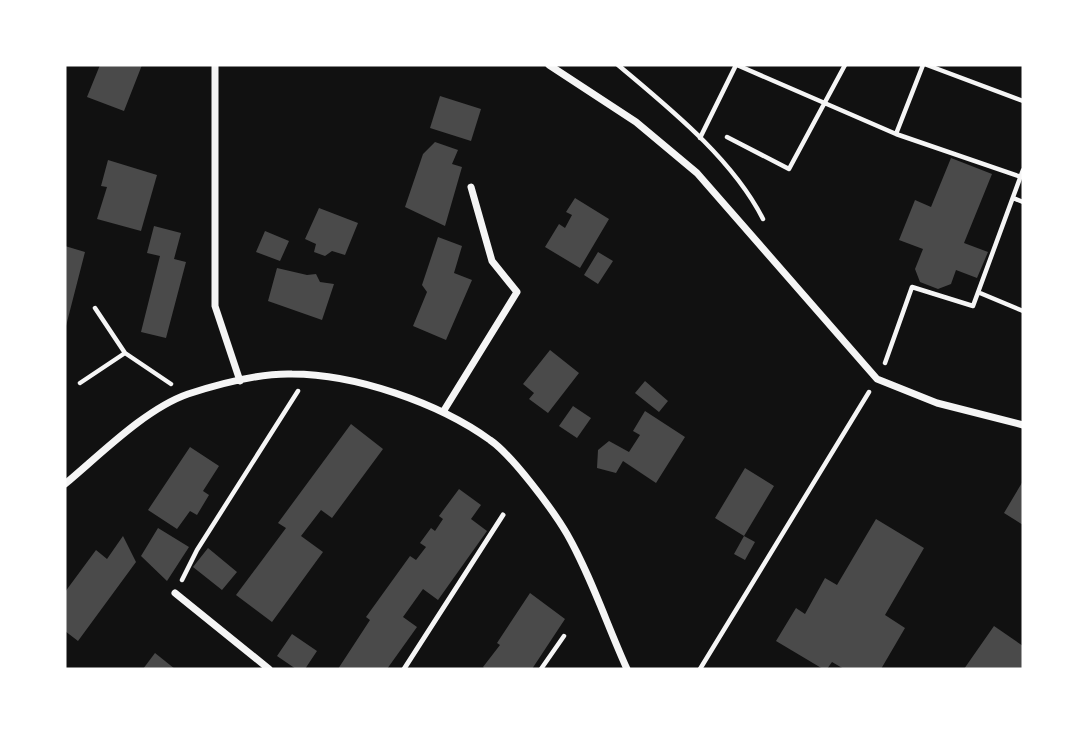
<svg xmlns="http://www.w3.org/2000/svg" width="1088" height="734" font-family="Mulish,sans-serif">
	<style>
		.building { fill: #4a4a4a }
		.lines { fill: none; stroke-linecap: round; stroke-linejoin: round }
		.path { stroke: #f5f5f5; stroke-width: 4.5 }
		.service { stroke: #f5f5f5; stroke-width: 5 }
		.minor { stroke: #f5f5f5; stroke-width: 7 }
	</style>
	<rect width="100%" height="100%" fill="#111"/>
	<path class="building" d="M 100,65 L 142,65 L 124,111 L 87,97 Z
		M 440,96 L 481,109 L 471,141 L 430,128 Z
		M 435,142 L 458,150 L 452,164 L 462,167 L 445,226 L 405,207 L 423,154 Z
		M 951,158 L 992,174 L 964,243 L 988,252 L 977,278 L 956,270 L 951,284 L 938,289 L 920,282 L 915,269 L 923,249 L 899,240 L 915,200 L 931,207 Z
		M 108,160 L 157,175 L 141,231 L 97,219 L 107,187 L 101,186 Z
		M 575,198 L 609,219 L 580,268 L 545,247 L 559,224 L 565,228 L 572,215 L 566,212 Z
		M 319,208 L 358,223 L 345,255 L 332,251 L 325,256 L 314,252 L 316,244 L 305,239 Z
		M 154,226 L 181,233 L 174,259 L 186,262 L 166,338 L 141,332 L 160,256 L 147,253 Z
		M 265,231 L 289,241 L 280,261 L 256,252 Z
		M 438,237 L 462,246 L 454,273 L 472,280 L 446,340 L 413,326 L 427,292 L 422,285 Z
		M 65,246 L 85,252 L 66,326 L 65,326 Z
		M 598,252 L 613,261 L 598,284 L 584,275 Z
		M 277,268 L 307,275 L 316,274 L 320,282 L 334,284 L 322,320 L 268,301 Z
		M 550,350 L 579,373 L 548,413 L 529,399 L 534,393 L 523,384 Z
		M 645,381 L 668,401 L 659,412 L 635,393 Z
		M 573,406 L 591,418 L 577,438 L 559,426 Z
		M 645,411 L 685,437 L 656,483 L 623,461 L 616,473 L 597,468 L 598,450 L 609,441 L 629,452 L 640,435 L 633,431 Z
		M 351,424 L 383,449 L 332,518 L 321,510 L 301,536 L 323,552 L 272,622 L 236,595 L 286,528 L 278,523 Z
		M 190,447 L 219,466 L 203,491 L 209,495 L 197,515 L 190,511 L 177,529 L 148,510 Z
		M 745,468 L 774,486 L 744,536 L 755,542 L 745,560 L 734,554 L 744,536 L 715,518 Z
		M 1023,481 L 1023,525 L 1004,513 Z
		M 459,489 L 481,505 L 471,519 L 487,531 L 438,600 L 423,589 L 403,617 L 417,627 L 387,669 L 338,669 L 370,620 L 366,617 L 410,556 L 416,560 L 426,547 L 420,543 L 431,528 L 435,531 L 443,519 L 439,516 Z
		M 876,519 L 924,548 L 885,615 L 905,628 L 881,669 L 844,669 L 832,662 L 827,669 L 823,669 L 776,641 L 796,608 L 805,614 L 825,578 L 837,585 Z
		M 158,528 L 189,547 L 167,581 L 141,556 Z
		M 123,536 L 136,562 L 78,641 L 65,631 L 65,592 L 96,550 L 107,559 Z
		M 208,548 L 237,572 L 222,590 L 193,567 Z
		M 530,593 L 565,619 L 532,669 L 485,669 L 483,667 L 500,645 L 497,643 Z
		M 994,626 L 1023,646 L 1023,669 L 964,669 Z
		M 292,634 L 317,651 L 305,669 L 296,669 L 277,656 Z
		M 155,653 L 175,669 L 143,669 Z"/>
	<g class="lines">
		<path class="path" d="M 618,65 C 669,108 732,158 763,219
			M 737,65 L 896,134
			M 923,65 L 896,134 L 1021,177
			M 927,65 L 1023,101
			M 727,137 L 789,169 L 845,65
			M 700,138 L 736,65
			M 1013,198 L 1023,202
			M 980,293 L 1023,311
			M 95,308 L 125,353 L 171,384
			M 885,363 L 912,287 L 973,306 L 1023,170
			M 80,383 L 125,353
			M 182,580 L 197,550 L 298,391
			M 541,669 L 564,636
			M 700,669 L 869,392"/>
		<path class="service" d="M 404,669 L 503,515"/>
		<path class="minor" d="M 215,65 L 215,306 L 240,381
			M 549,65 L 636,122 L 697,173 L 877,379 L 937,403 L 1023,425
			M 443,412 L 517,292 L 492,261 L 471,187
			M 65,484 C 100,455 145,409 188,394 C 219,384 259,373 292,374 C 355,374 439,403 490,440 C 512,455 553,510 567,534 C 591,576 607,625 627,669
			M 175,593 L 269,669"/>
	</g>
	<rect width="1088" height="734" fill="none" stroke="#ffffff" stroke-width="133"/>
</svg>
